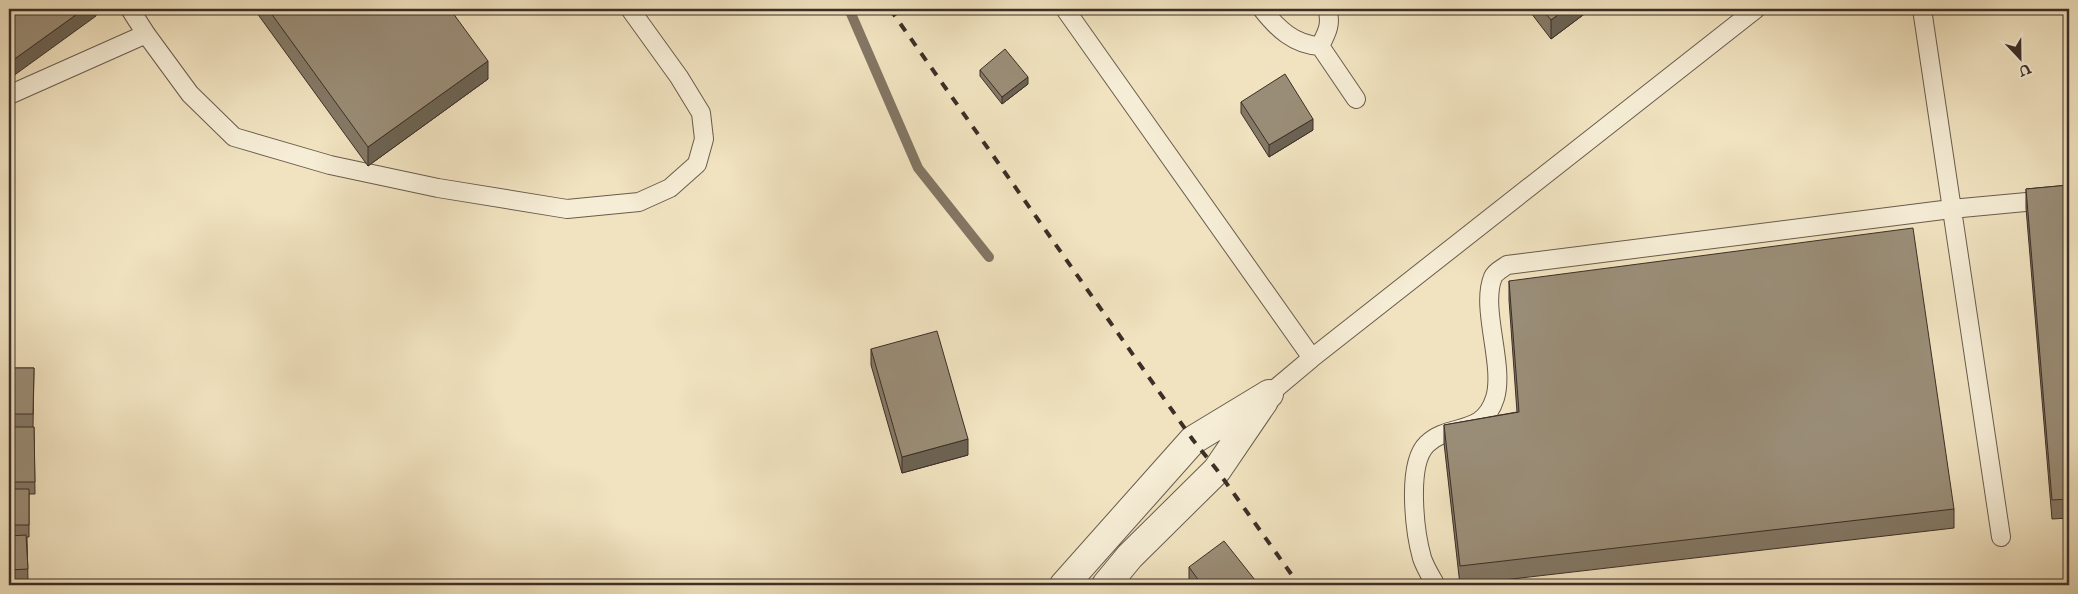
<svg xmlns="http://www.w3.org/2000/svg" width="2078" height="594" font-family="'IM FELL English',serif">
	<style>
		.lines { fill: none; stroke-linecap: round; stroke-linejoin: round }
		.stream { stroke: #837664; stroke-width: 10 }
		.lane-casing { stroke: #695c4d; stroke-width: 20 }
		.street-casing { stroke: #695c4d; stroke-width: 30 }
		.lane { stroke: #f6edd6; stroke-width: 18 }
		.street { stroke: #f6edd6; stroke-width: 28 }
		.rail { stroke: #3c2f27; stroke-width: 4; stroke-dasharray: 9 9; stroke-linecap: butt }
		.wall { fill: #847966; stroke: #3c2f27 }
		.shaded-wall { fill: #6c6353; stroke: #3c2f27 }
		.building { fill: #9a8d77; stroke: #3c2f27 }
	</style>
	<rect width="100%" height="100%" fill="#f1e3c0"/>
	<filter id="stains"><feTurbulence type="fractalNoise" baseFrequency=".004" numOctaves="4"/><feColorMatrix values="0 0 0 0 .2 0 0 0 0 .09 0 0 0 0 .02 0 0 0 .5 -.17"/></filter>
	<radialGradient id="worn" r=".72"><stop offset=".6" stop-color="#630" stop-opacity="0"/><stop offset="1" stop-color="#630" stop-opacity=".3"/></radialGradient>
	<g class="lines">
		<path class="stream" d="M 849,9 L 918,168 L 989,257"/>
		<g class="lane-casing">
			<path id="lane" d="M 130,9 L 146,34 L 190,94 L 234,137 L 330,165 L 438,188 L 567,209 L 639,202 L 670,188 L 697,164 L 704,139 L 701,113 L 679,77 L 630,9
				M 1065,9 L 1312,358
				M 1262,9 C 1277,28 1294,45 1320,46
				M 1922,9 L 2001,537
				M 1320,46 L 1356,99
				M 1320,46 C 1327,33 1332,23 1327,9
				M 9,95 L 146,34
				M 1269,394 L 1312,358 L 1756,9
				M 1434,582 C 1430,575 1425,567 1422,558 C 1415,533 1406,464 1427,444 C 1450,422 1483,437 1495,398 C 1505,365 1480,308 1493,277 C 1496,271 1502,269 1507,265 L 1951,209 L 2069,198"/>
		</g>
		<g class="street-casing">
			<path id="street" d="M 1064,585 L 1193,440 L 1269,394
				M 1106,585 L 1130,556 L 1217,470 L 1264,401"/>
		</g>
		<use href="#lane" class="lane"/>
		<use href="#street" class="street"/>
		<path class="rail" d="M 890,9 L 1193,440 L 1217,470 L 1299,585"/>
	</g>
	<path class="wall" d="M 254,9 L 450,9 L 488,79 L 368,166 Z
		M 1528,9 L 1591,9 L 1551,39 Z
		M 980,70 L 1028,84 L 1002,104 L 980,76 Z
		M 1241,102 L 1313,130 L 1269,157 L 1241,113 Z
		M 2069,185 L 2069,518 L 2052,519 L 2026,208 L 2026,189 Z
		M 1509,281 L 1954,509 L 1954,528 L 1460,585 L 1444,443 L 1444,425 L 1517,412 L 1509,300 Z
		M 871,349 L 968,455 L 902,473 L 871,365 Z
		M 9,368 L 34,368 L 33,427 L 34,427 L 35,494 L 29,494 L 29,537 L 27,537 L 28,581 L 9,582 Z
		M 1189,567 L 1259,585 L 1193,585 L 1189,579 Z"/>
	<path class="shaded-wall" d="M 84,9 L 96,9 L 96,16 L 9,79 L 9,63 Z
		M 1566,9 L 1591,9 L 1551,39 L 1551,20 Z
		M 488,61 L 488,79 L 368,166 L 368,147 Z
		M 1028,77 L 1028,84 L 1002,104 L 1002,97 Z
		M 1313,119 L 1313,130 L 1269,157 L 1269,145 Z
		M 968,439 L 968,455 L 902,473 L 902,457 Z"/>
	<path class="building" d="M 9,9 L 84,9 L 9,63 Z
		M 268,9 L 450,9 L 488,61 L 368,147 Z
		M 1542,9 L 1566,9 L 1551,20 Z
		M 1005,49 L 1028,77 L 1002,97 L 980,70 Z
		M 1285,74 L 1313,119 L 1269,145 L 1241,102 Z
		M 2069,185 L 2069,499 L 2052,500 L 2026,189 Z
		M 1913,228 L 1954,509 L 1460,566 L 1444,425 L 1519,412 L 1509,281 Z
		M 937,331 L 968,439 L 902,457 L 871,349 Z
		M 9,368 L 34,368 L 33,414 L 9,414 Z
		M 9,427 L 34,427 L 35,482 L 9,482 Z
		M 9,489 L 29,489 L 29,525 L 9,525 Z
		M 26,535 L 28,569 L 9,570 L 9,536 Z
		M 1224,541 L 1259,585 L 1202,585 L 1189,567 Z"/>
	<rect width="2078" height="594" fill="none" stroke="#f1e3c0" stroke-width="30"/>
	<rect x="10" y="10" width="2058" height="574" fill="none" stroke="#3c2f27" stroke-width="2.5"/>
	<rect x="15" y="15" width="2048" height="564" fill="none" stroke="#3c2f27"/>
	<g transform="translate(2020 58) rotate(158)" stroke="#f6edd6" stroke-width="4" paint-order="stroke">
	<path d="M0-4L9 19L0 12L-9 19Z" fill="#3c2f27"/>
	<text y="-8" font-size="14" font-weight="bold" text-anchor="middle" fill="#3c2f27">U</text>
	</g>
	<rect width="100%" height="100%" filter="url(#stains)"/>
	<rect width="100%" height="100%" fill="url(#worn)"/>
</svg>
